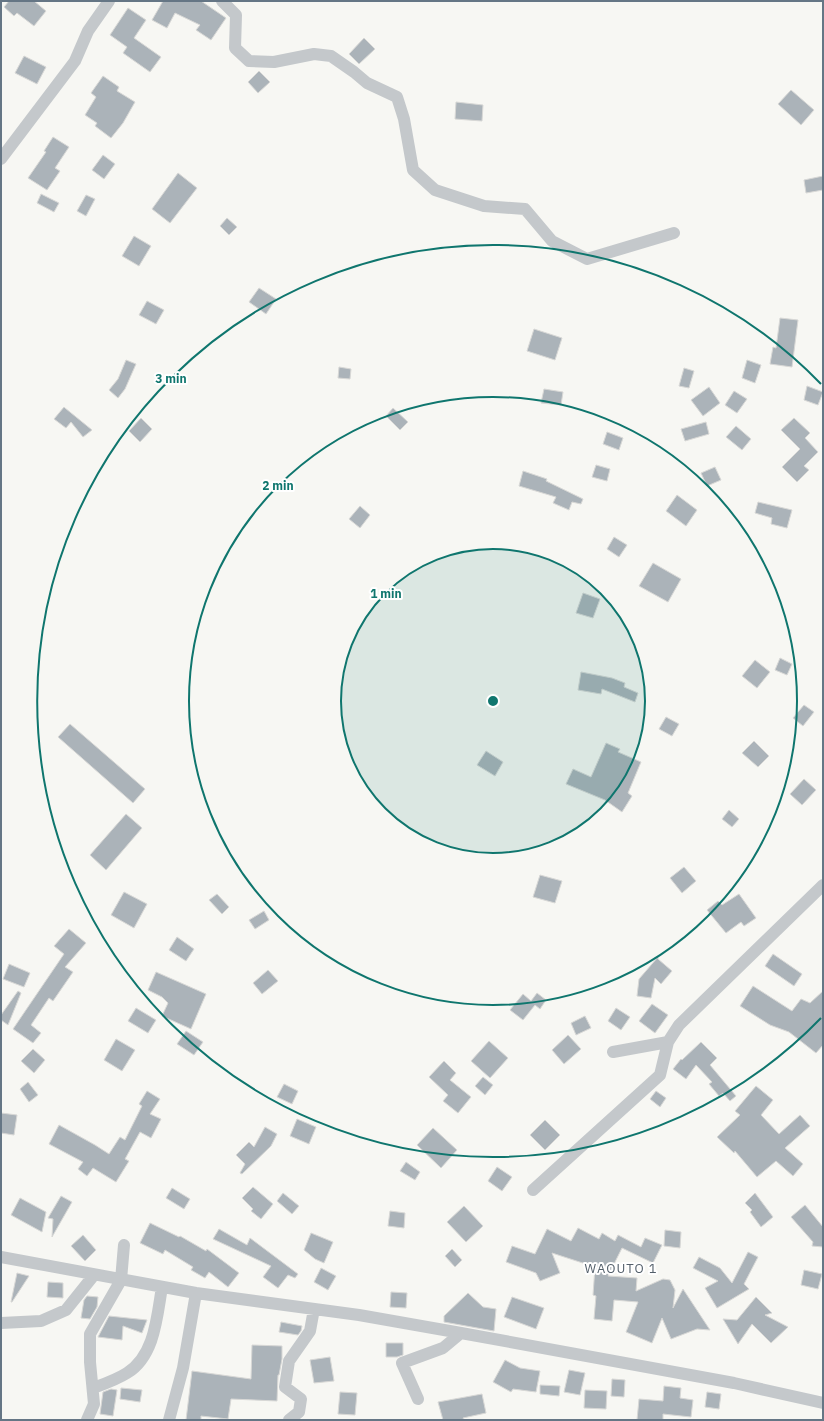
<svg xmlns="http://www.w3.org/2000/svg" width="824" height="1421" font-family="'IBM Plex Sans',sans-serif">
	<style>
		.building { fill: #abb3b9; stroke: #d8d8d6 }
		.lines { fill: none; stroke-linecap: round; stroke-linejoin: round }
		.street { stroke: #c4c8cb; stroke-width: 12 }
		.ring { fill: none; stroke: #0f766e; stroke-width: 2 }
		.labels { text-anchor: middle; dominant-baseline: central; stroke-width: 4; stroke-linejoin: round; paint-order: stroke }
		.neighbourhood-label { font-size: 13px; letter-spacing: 1px; fill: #535f6a; stroke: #fff }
		.centre { fill: #0f766e; stroke: #fff; stroke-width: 2 }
		.ring-label { font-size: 12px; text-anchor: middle; font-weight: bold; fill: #0f766e; stroke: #fff; stroke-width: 4; stroke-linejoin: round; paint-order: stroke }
	</style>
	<rect width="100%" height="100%" fill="#f7f7f3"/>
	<path class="building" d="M 9,1 L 34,1 L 46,11 L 34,26 L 17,13 L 14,16 L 4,7 Z
		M 163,1 L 201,1 L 226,18 L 211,40 L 196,30 L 200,25 L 175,13 L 167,28 L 152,20 Z
		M 128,8 L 146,20 L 134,38 L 161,57 L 150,72 L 123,53 L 127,47 L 110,35 Z
		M 364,38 L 375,49 L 359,64 L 349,54 Z
		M 24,56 L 46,67 L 37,84 L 15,73 Z
		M 259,71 L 270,82 L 258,93 L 248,82 Z
		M 103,76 L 119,87 L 117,91 L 135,102 L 123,123 L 111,138 L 95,126 L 97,123 L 85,115 L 96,97 L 91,93 Z
		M 791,90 L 814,110 L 801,125 L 778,104 Z
		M 456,102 L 483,105 L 482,121 L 455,119 Z
		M 53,137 L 69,147 L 55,168 L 60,171 L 47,190 L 28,178 L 46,152 L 44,151 Z
		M 103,155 L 115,164 L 104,179 L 92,170 Z
		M 178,173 L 197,188 L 170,223 L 152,209 Z
		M 823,176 L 823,190 L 806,193 L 804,180 Z
		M 41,194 L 59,203 L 54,212 L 37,203 Z
		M 86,195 L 95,199 L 86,216 L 77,211 Z
		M 227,218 L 237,227 L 229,235 L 220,226 Z
		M 134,236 L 151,246 L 139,266 L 122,256 Z
		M 259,288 L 276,299 L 266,314 L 249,302 Z
		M 147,301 L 164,310 L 156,324 L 139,315 Z
		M 780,318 L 798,320 L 792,367 L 770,364 L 773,347 L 776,348 Z
		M 534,329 L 562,338 L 555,360 L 527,351 Z
		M 126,360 L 136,364 L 125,389 L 118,398 L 109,390 L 118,379 Z
		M 747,360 L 761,365 L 755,383 L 742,378 Z
		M 339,367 L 351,369 L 350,379 L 338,378 Z
		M 684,368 L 694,371 L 689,388 L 679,386 Z
		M 807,386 L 823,392 L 818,405 L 804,400 Z
		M 709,387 L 720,403 L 703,416 L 691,400 Z
		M 544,389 L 563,392 L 561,405 L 541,403 Z
		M 734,391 L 747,399 L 737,413 L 725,405 Z
		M 64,407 L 65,408 L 92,430 L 83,437 L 71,422 L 66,428 L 54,419 Z
		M 393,408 L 408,422 L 400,430 L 386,416 Z
		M 141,418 L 152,429 L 140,442 L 129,431 Z
		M 794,418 L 810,433 L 805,438 L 818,452 L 804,466 L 809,470 L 797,482 L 782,467 L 800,449 L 781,430 Z
		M 706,422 L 709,434 L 685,441 L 681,429 Z
		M 736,426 L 751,439 L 742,450 L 726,437 Z
		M 607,432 L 623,438 L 619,450 L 603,444 Z
		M 596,465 L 610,469 L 607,481 L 592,477 Z
		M 715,467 L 721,480 L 707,486 L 701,473 Z
		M 523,471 L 547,479 L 546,481 L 583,499 L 581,504 L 572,502 L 569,510 L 553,503 L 556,497 L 519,486 Z
		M 677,495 L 697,510 L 686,526 L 666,511 Z
		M 758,502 L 792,510 L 787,528 L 771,524 L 772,518 L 755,513 Z
		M 360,506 L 370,515 L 360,528 L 349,519 Z
		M 614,537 L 627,545 L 619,557 L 607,549 Z
		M 653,563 L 681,579 L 668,602 L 639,586 Z
		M 583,593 L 600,599 L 593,618 L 576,613 Z
		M 780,658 L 792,664 L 787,675 L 775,670 Z
		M 755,660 L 770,672 L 757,688 L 742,676 Z
		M 581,672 L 612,678 L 625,683 L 624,687 L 638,693 L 635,702 L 602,689 L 601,694 L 578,690 Z
		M 804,705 L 814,712 L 803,726 L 793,718 Z
		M 666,717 L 679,724 L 672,736 L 659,729 Z
		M 70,724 L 145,789 L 133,803 L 58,737 Z
		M 754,741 L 769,756 L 758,767 L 742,753 Z
		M 606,743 L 620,749 L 618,752 L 641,762 L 628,793 L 632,796 L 622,812 L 605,800 L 566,784 L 573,769 L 591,777 Z
		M 486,751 L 503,762 L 495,776 L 477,765 Z
		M 804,779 L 816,790 L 802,805 L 790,794 Z
		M 729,810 L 739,819 L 732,827 L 722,819 Z
		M 126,814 L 142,828 L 106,870 L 90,855 Z
		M 684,867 L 696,881 L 682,893 L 670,878 Z
		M 540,875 L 562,881 L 555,903 L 533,897 Z
		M 124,892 L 147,904 L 134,928 L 111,915 Z
		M 217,894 L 229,907 L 222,914 L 209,900 Z
		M 739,894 L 756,918 L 744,926 L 741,922 L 726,933 L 707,910 L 718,901 L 722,905 Z
		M 264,911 L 269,920 L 255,929 L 249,920 Z
		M 69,929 L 86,943 L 65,967 L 73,972 L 53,1001 L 49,998 L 31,1025 L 41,1033 L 33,1043 L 13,1029 L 64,954 L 54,946 Z
		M 177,937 L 194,949 L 186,961 L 169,950 Z
		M 773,954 L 802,974 L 794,986 L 765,966 Z
		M 658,957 L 658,959 L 672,971 L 661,984 L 655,978 L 651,998 L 637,996 L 639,979 Z
		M 9,964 L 30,973 L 24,987 L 3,979 Z
		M 268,970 L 278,981 L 262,994 L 253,983 Z
		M 156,972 L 206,994 L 191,1029 L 162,1016 L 168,1003 L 162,997 L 148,990 Z
		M 753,986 L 792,1011 L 801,999 L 810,1003 L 823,991 L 823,1045 L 816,1053 L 789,1032 L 770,1025 L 740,1006 Z
		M 18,991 L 21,993 L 8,1025 L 1,1020 L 1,1015 Z
		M 537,993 L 546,1000 L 540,1009 L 535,1005 L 523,1020 L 510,1010 L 523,994 L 531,1001 Z
		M 652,1004 L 668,1015 L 655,1033 L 639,1021 Z
		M 136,1008 L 156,1020 L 148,1033 L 128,1021 Z
		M 616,1008 L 630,1017 L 621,1030 L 608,1021 Z
		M 585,1016 L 591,1028 L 576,1035 L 571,1023 Z
		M 186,1031 L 203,1042 L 194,1055 L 177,1044 Z
		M 568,1035 L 581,1049 L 564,1064 L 552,1050 Z
		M 116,1039 L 135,1050 L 122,1071 L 104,1060 Z
		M 489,1041 L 508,1058 L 490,1078 L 471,1061 Z
		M 701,1042 L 717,1058 L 710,1065 L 736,1096 L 730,1101 L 723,1093 L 719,1096 L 709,1084 L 712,1082 L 696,1065 L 686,1079 L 673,1069 L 681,1059 L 682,1060 Z
		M 33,1049 L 45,1060 L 34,1073 L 21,1061 Z
		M 444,1061 L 456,1073 L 450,1080 L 471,1097 L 458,1113 L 443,1101 L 448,1095 L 429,1077 Z
		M 483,1077 L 493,1085 L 485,1095 L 475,1086 Z
		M 28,1082 L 38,1095 L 29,1102 L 20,1089 Z
		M 284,1084 L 298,1091 L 292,1104 L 277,1097 Z
		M 756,1086 L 773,1100 L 761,1115 L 779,1134 L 800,1115 L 810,1126 L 785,1148 L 803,1164 L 793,1176 L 776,1161 L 757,1177 L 735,1151 L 734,1153 L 717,1137 L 740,1115 L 735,1111 Z
		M 147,1091 L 160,1099 L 150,1114 L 161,1119 L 151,1138 L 140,1132 L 125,1159 L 129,1161 L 116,1182 L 93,1168 L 87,1176 L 78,1169 L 83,1162 L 49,1144 L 59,1125 L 95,1145 L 109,1154 L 120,1137 L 125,1140 L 142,1106 L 139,1104 Z
		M 656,1091 L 666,1098 L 660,1107 L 650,1099 Z
		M 1,1113 L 17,1115 L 14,1135 L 1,1133 Z
		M 297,1119 L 316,1127 L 309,1144 L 290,1136 Z
		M 545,1120 L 560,1135 L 545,1150 L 530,1135 Z
		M 265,1127 L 277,1134 L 271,1146 L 242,1174 L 240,1173 L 245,1164 L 236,1155 L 249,1142 L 254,1147 Z
		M 433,1128 L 457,1150 L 441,1168 L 417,1145 Z
		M 406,1162 L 420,1172 L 415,1180 L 400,1171 Z
		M 497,1167 L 512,1177 L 502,1191 L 488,1181 Z
		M 253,1187 L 273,1204 L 261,1219 L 251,1211 L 253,1209 L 242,1198 Z
		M 172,1188 L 190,1199 L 184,1209 L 166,1198 Z
		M 283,1193 L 299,1206 L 292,1214 L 277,1201 Z
		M 755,1193 L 773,1217 L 761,1227 L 750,1212 L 752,1210 L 745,1203 Z
		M 61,1196 L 72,1202 L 52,1237 L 53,1219 L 48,1218 Z
		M 20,1198 L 46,1212 L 42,1232 L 11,1215 Z
		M 805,1205 L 823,1227 L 823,1247 L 812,1246 L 813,1242 L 791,1217 Z
		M 464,1206 L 483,1226 L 466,1242 L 447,1222 Z
		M 390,1211 L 405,1213 L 404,1228 L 388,1226 Z
		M 150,1223 L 179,1237 L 180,1236 L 206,1251 L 207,1249 L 239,1273 L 228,1287 L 209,1272 L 205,1278 L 191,1270 L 193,1267 L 165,1250 L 163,1254 L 140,1243 Z
		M 578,1228 L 599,1239 L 602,1233 L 615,1241 L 618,1235 L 641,1247 L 645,1238 L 662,1245 L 653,1263 L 622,1248 L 608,1276 L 637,1278 L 636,1291 L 663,1279 L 670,1280 L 675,1290 L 673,1308 L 683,1289 L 710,1330 L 697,1329 L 671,1339 L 662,1318 L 652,1343 L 626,1332 L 638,1302 L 614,1300 L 612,1321 L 594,1319 L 596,1296 L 593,1295 L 595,1267 L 552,1253 L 560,1273 L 540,1281 L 536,1273 L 506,1262 L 512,1246 L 535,1254 L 547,1229 L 571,1241 Z
		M 219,1229 L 247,1245 L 250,1238 L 298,1274 L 295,1278 L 288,1275 L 278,1288 L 263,1277 L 271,1266 L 213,1239 Z
		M 665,1230 L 681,1232 L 680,1248 L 664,1246 Z
		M 311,1233 L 333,1242 L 324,1263 L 315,1259 L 304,1250 Z
		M 83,1235 L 96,1250 L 85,1261 L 71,1246 Z
		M 452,1249 L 462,1260 L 455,1267 L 445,1256 Z
		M 748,1252 L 758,1257 L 744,1284 L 749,1289 L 717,1308 L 705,1288 L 718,1281 L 693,1268 L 699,1257 L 720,1268 L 732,1283 Z
		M 321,1268 L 336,1276 L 328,1290 L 314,1282 Z
		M 804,1270 L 822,1274 L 818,1289 L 801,1285 Z
		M 17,1273 L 29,1276 L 12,1302 L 11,1302 Z
		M 48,1282 L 63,1283 L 63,1298 L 47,1297 Z
		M 391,1292 L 407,1293 L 406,1308 L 390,1307 Z
		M 468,1293 L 483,1307 L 496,1309 L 494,1331 L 444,1322 L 444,1316 Z
		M 87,1296 L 98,1297 L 97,1307 L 90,1319 L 81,1318 L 84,1300 Z
		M 512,1297 L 544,1308 L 536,1329 L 504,1317 Z
		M 756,1297 L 772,1313 L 765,1315 L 788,1327 L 771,1343 L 752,1324 L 738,1344 L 723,1319 L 737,1320 Z
		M 109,1316 L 147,1320 L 142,1333 L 123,1326 L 122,1340 L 98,1337 Z
		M 281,1322 L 302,1326 L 301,1331 L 298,1335 L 279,1332 Z
		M 386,1343 L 403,1343 L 403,1355 L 397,1357 L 386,1357 Z
		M 252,1345 L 282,1346 L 282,1359 L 279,1375 L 278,1375 L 277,1401 L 231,1399 L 228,1419 L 201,1416 L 201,1420 L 186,1420 L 192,1371 L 251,1379 Z
		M 330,1357 L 334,1381 L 314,1383 L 310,1360 Z
		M 505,1360 L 520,1368 L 540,1371 L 536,1392 L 513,1389 L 511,1392 L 493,1382 Z
		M 569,1370 L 585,1373 L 580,1395 L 564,1392 Z
		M 612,1379 L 625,1380 L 624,1397 L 611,1396 Z
		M 540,1385 L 560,1386 L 559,1396 L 540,1394 Z
		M 664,1386 L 681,1388 L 680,1398 L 693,1400 L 691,1417 L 663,1414 L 663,1420 L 637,1420 L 639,1399 L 663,1401 Z
		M 121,1388 L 142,1390 L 140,1402 L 120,1399 Z
		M 111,1389 L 117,1390 L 113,1416 L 100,1414 L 103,1392 Z
		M 585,1390 L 607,1391 L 606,1409 L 584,1408 Z
		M 340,1392 L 357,1393 L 355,1415 L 338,1414 Z
		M 707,1392 L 721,1394 L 719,1409 L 705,1407 Z
		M 482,1394 L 486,1413 L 463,1418 L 464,1420 L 443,1420 L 438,1402 Z"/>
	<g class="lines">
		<path class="street" d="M 222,1 L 236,15 L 235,48 L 249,61 L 274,62 L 314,54 L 331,56 L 354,72 L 367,83 L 397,97 L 404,119 L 413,170 L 435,190 L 484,206 L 525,209 L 552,241 L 587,259 L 674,233
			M 1,159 L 75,61 L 88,31 L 109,1
			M 613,1052 L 668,1042
			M 533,1190 L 660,1075 L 668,1042 L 679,1025 L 823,885
			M 1,1257 L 196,1293 L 359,1315 L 461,1333 L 734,1383 L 823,1403
			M 1,1323 L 41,1321 L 66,1310 L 94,1275
			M 93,1388 C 104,1384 116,1380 127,1373 C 155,1356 157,1316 162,1287
			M 418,1399 L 402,1363 L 443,1348 L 461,1333
			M 87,1420 L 94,1404 L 90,1362 L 90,1334 L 121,1280 L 124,1245
			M 169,1420 L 183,1368 L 196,1293
			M 289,1420 L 299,1412 L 301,1399 L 285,1387 L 289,1361 L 310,1331 L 314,1309"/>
	</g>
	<circle cx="493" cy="701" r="152" fill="#0f766e" fill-opacity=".12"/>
	<g class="ring">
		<circle cx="493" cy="701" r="152"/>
		<circle cx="493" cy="701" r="304"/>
		<path d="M821 1018A456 456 0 1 1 821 384"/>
	</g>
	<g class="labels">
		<g class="neighbourhood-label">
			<text x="621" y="1268">WAOUTO 1</text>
		</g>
	</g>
	<circle cx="493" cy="701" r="6" class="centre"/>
	<g class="ring-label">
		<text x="171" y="383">3 min</text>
		<text x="278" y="490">2 min</text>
		<text x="386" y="598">1 min</text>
	</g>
	<rect width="824" height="1421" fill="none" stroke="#657685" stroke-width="4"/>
</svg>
